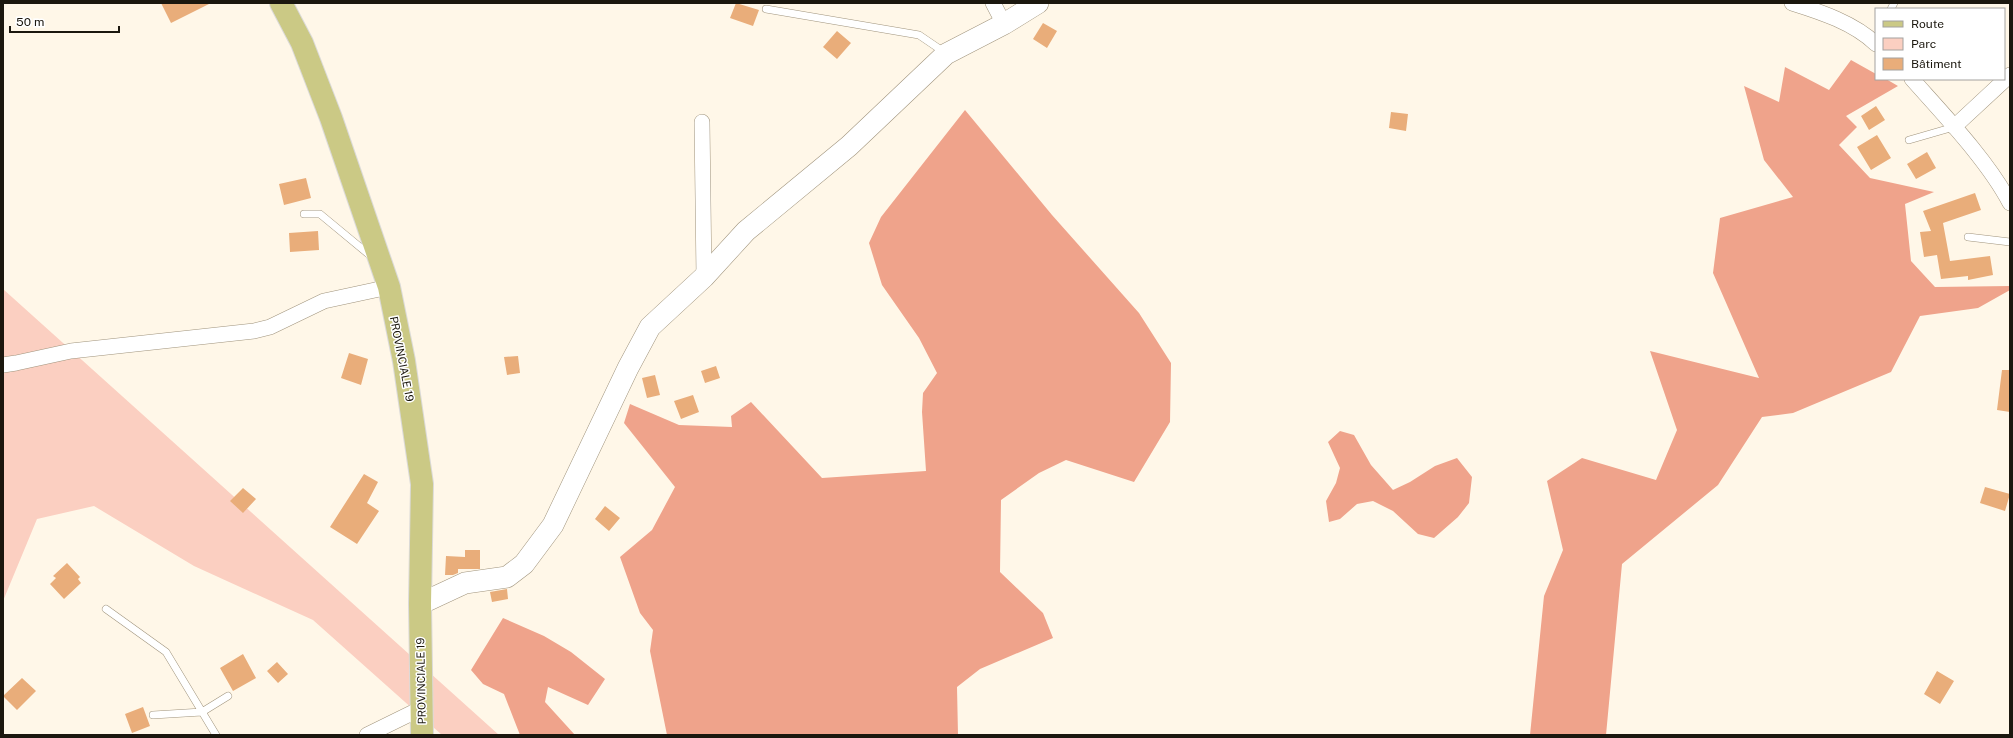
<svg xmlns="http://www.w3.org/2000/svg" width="2013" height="738" font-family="'Public Sans',sans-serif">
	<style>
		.green { fill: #fbcfc1 }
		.forest { fill: #efa38b }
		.building { fill: #e9ad7a }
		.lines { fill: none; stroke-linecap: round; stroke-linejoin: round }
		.lane-casing { stroke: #a0947d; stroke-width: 8 }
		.street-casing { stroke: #a0947d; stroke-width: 16 }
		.secondary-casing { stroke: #a0947d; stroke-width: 22 }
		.primary-casing { stroke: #dbdad8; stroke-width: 24 }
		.lane { stroke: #fff; stroke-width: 7 }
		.street { stroke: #fff; stroke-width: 15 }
		.secondary { stroke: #fff; stroke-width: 21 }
		.primary { stroke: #cbc985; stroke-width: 22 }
		.labels { text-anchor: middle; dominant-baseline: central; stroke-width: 3; stroke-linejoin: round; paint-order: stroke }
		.street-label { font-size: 11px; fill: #1b170e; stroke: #fff }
	</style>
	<rect width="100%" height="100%" fill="#fff7e8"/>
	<path class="green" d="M 3,289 L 499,735 L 442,735 L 313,620 L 194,566 L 94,506 L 37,519 L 3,601 Z"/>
	<path class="forest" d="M 1851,60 L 1876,74 L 1876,79 L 1886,79 L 1898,86 L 1846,116 L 1857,127 L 1839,145 L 1870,178 L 1934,192 L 1905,204 L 1911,261 L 1935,287 L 2010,286 L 2010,290 L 1978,308 L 1920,316 L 1891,372 L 1793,413 L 1762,417 L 1718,485 L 1622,564 L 1606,735 L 1530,735 L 1544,596 L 1563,550 L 1547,481 L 1582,458 L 1656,480 L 1677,430 L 1650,351 L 1759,378 L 1713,273 L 1720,218 L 1793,197 L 1764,160 L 1744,86 L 1779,102 L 1785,67 L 1829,90 Z
		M 965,110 L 1052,215 L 1139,313 L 1171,363 L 1170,422 L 1134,482 L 1066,460 L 1039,473 L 1001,500 L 1000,572 L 1043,613 L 1053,638 L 980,669 L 957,687 L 958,735 L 667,735 L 650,651 L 653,630 L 640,613 L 620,557 L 652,530 L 675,487 L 624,423 L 630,404 L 679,425 L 732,427 L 731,416 L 751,402 L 822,478 L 926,471 L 922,412 L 923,393 L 937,373 L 919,338 L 882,285 L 869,243 L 881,217 Z
		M 1340,431 L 1354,435 L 1371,465 L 1393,490 L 1410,482 L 1435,466 L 1457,458 L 1472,477 L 1469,503 L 1458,517 L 1434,538 L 1418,534 L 1393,511 L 1373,501 L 1357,504 L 1340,519 L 1329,522 L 1326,501 L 1336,483 L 1340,468 L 1328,442 Z
		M 503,618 L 544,636 L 571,652 L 605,679 L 588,705 L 548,687 L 545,702 L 575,735 L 520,735 L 504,694 L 483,684 L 471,670 Z"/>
	<path class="building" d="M 161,3 L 211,3 L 171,23 Z
		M 736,3 L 759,10 L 753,26 L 730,18 Z
		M 1043,23 L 1057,31 L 1047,48 L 1033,39 Z
		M 837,31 L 851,43 L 837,59 L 823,47 Z
		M 1876,106 L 1885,120 L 1869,130 L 1861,116 Z
		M 1391,112 L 1408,114 L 1406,131 L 1389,128 Z
		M 1877,135 L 1891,158 L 1871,170 L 1857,147 Z
		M 1927,152 L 1936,168 L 1916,179 L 1907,164 Z
		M 306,178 L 311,198 L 284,205 L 279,184 Z
		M 1975,193 L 1981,210 L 1943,223 L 1950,261 L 1990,256 L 1993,275 L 1968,280 L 1968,276 L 1941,279 L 1937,255 L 1924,257 L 1920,232 L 1931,231 L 1923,211 Z
		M 318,231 L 319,250 L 290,252 L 289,233 Z
		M 349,353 L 368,359 L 361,385 L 341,378 Z
		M 518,356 L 520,373 L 507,375 L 504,357 Z
		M 716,366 L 720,378 L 705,383 L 701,371 Z
		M 2002,370 L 2010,370 L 2010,412 L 1997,410 Z
		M 655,375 L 660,395 L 647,398 L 642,378 Z
		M 693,395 L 699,412 L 681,419 L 674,401 Z
		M 364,474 L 378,482 L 367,503 L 379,511 L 357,544 L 330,527 Z
		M 1985,487 L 2010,494 L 2005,511 L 1980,503 Z
		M 243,488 L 256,499 L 243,513 L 230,501 Z
		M 605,506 L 620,518 L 609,531 L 595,519 Z
		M 465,550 L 480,550 L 480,569 L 458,569 L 458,573 L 453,575 L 445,575 L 446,556 L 465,557 Z
		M 67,563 L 80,577 L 78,579 L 81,583 L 64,599 L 50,584 L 56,578 L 53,576 Z
		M 507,589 L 508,599 L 492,602 L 490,592 Z
		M 243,654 L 256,678 L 233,691 L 220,668 Z
		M 277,662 L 288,674 L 278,683 L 267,671 Z
		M 1937,671 L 1954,681 L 1940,704 L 1924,694 Z
		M 22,678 L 36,691 L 17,710 L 3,696 Z
		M 143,707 L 150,726 L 132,733 L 125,714 Z"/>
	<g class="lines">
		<g class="lane-casing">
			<path id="lane" d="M 766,9 L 919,35 L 944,52
				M 1891,9 L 1894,3
				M 1909,140 L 1954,127
				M 304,214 L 320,214 L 372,257
				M 1968,237 L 2010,242
				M 106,609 L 166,652 L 216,735
				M 153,715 L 202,712 L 228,696"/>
		</g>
		<g class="street-casing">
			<path id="street" d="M 993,3 L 1004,24
				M 1792,3 C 1821,12 1854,23 1876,44
				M 1912,79 C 1944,115 1988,161 2010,203
				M 702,122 L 704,277
				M 1954,127 L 2010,75
				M 3,365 L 16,363 L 71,351 L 254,331 L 270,327 L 324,301 L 389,287
				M 367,735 L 422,708"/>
		</g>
		<g class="secondary-casing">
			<path id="secondary" d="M 420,604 L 465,583 L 507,577 L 524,564 L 553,525 L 628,368 L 650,327 L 704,277 L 746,231 L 849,146 L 946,54 L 1004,24 L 1038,3"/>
		</g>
		<g class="primary-casing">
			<path id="primary" d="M 281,3 L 302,43 L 331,118 L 389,287 L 404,361 L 422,484 L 420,604 L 422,735"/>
		</g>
		<use href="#lane" class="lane"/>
		<use href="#street" class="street"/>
		<use href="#secondary" class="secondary"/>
		<use href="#primary" class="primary"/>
	</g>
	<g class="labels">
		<g class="street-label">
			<text transform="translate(402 359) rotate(79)">PROVINCIALE 19</text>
			<text transform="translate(421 681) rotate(-91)">PROVINCIALE 19</text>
		</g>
	</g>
	<rect width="2013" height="738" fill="none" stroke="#1b170e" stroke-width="8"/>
	<rect x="1875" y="8" width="130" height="72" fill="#ffffff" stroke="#a4a29f"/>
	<rect x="1883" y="21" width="20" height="6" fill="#cbc985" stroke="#a4a29f"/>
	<text x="1911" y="28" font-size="12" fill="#1b170e">Route</text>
	<rect x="1883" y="38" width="20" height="12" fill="#fbcfc1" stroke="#a4a29f"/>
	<text x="1911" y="48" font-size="12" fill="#1b170e">Parc</text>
	<rect x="1883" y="58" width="20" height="12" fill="#e9ad7a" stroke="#a4a29f"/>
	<text x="1911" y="68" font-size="12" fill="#1b170e">Bâtiment</text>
	<path d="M10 26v6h109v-6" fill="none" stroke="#1b170e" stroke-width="2"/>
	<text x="16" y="26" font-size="12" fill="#1b170e" stroke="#ffffff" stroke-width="3" paint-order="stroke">50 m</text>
</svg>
